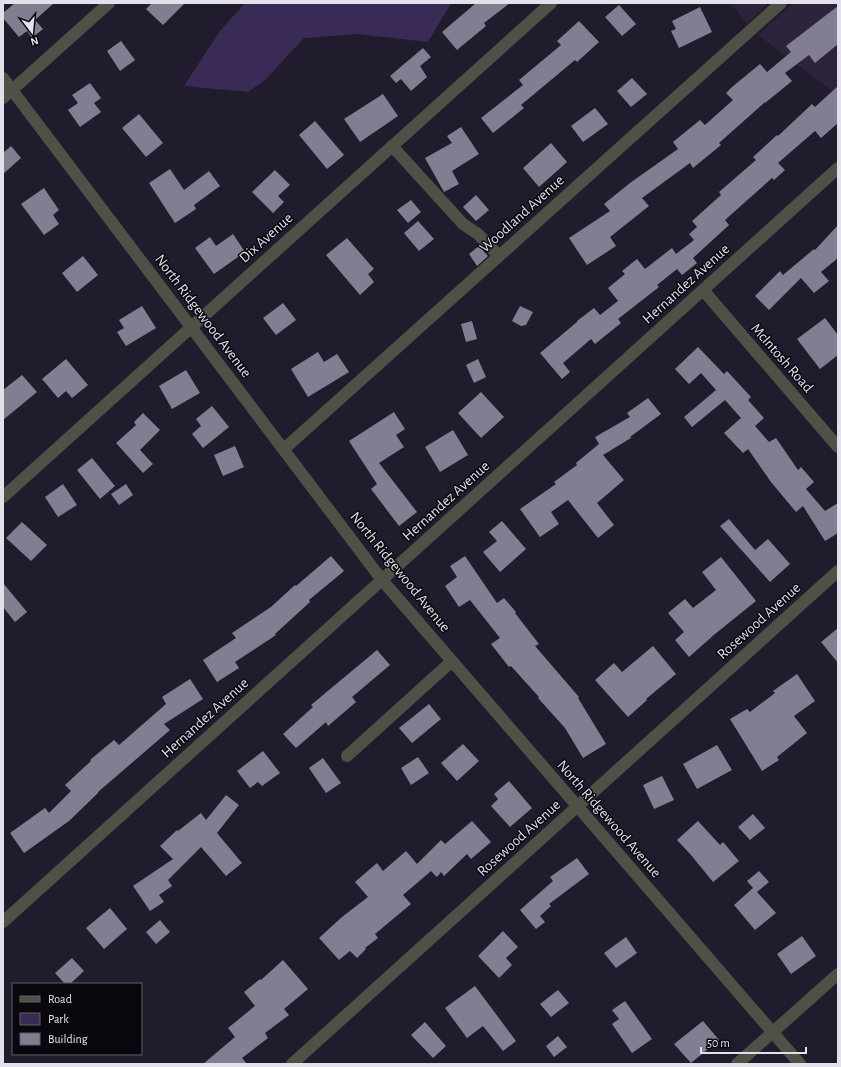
<svg xmlns="http://www.w3.org/2000/svg" width="841" height="1067" font-family="'Alegreya Sans',sans-serif">
	<style>
		.built { fill: #2b243b }
		.green { fill: #3a2b56 }
		.building { fill: #837d92 }
		.lines { fill: none; stroke-linecap: round; stroke-linejoin: round }
		.minor { stroke: #505047; stroke-width: 12 }
		.labels { text-anchor: middle; dominant-baseline: central; stroke-width: 3; stroke-linejoin: round; paint-order: stroke }
		.street-label { font-size: 15px; fill: #e3e0eb; stroke: #0a080f }
	</style>
	<rect width="100%" height="100%" fill="#211c2d"/>
	<path class="built" d="M 730,3 L 769,3 L 747,23 Z
		M 793,3 L 838,3 L 838,95 L 758,35 Z"/>
	<path class="green" d="M 245,3 L 451,3 L 428,42 L 357,34 L 304,38 L 265,80 L 248,92 L 184,86 L 220,31 Z"/>
	<path class="building" d="M 15,3 L 54,3 L 35,20 L 43,29 L 32,38 L 27,31 L 19,37 L 3,18 L 3,13 Z
		M 152,3 L 185,3 L 163,25 L 146,9 Z
		M 476,3 L 510,3 L 484,23 L 486,26 L 457,50 L 442,32 Z
		M 619,5 L 636,24 L 622,36 L 605,17 Z
		M 838,6 L 838,44 L 815,63 L 809,55 L 785,73 L 792,81 L 765,103 L 765,102 L 719,143 L 721,145 L 693,168 L 690,163 L 642,198 L 649,206 L 610,237 L 616,246 L 587,265 L 569,238 L 610,211 L 604,204 L 630,183 L 678,149 L 673,142 L 700,120 L 705,125 L 733,100 L 726,93 L 732,87 L 760,64 L 767,72 L 791,52 L 786,46 Z
		M 700,7 L 712,32 L 679,48 L 671,31 L 676,29 L 672,21 Z
		M 579,21 L 599,42 L 577,62 L 575,60 L 521,105 L 524,108 L 493,133 L 481,118 L 523,85 L 519,80 L 561,45 L 557,41 Z
		M 121,41 L 135,60 L 120,71 L 107,51 Z
		M 423,48 L 431,57 L 420,66 L 427,77 L 411,91 L 401,79 L 396,83 L 390,76 Z
		M 632,78 L 647,94 L 631,107 L 617,91 Z
		M 90,83 L 101,98 L 94,103 L 101,112 L 80,127 L 68,110 L 78,103 L 72,95 Z
		M 838,86 L 838,123 L 821,138 L 815,131 L 778,163 L 785,170 L 774,180 L 772,178 L 725,220 L 729,225 L 693,258 L 697,263 L 682,275 L 677,269 L 657,285 L 659,287 L 618,319 L 621,323 L 595,344 L 591,339 L 563,363 L 570,372 L 562,379 L 540,353 L 577,322 L 577,321 L 594,308 L 600,315 L 618,301 L 608,288 L 625,274 L 622,271 L 637,259 L 645,269 L 672,248 L 676,254 L 694,240 L 689,234 L 697,227 L 692,221 L 721,195 L 719,192 L 756,160 L 753,157 L 777,135 L 778,136 L 812,104 L 815,107 Z
		M 383,94 L 398,116 L 360,142 L 344,119 Z
		M 595,108 L 608,124 L 583,142 L 571,126 Z
		M 139,114 L 163,143 L 146,157 L 122,128 Z
		M 315,121 L 344,155 L 327,169 L 299,135 Z
		M 461,127 L 479,154 L 452,171 L 459,184 L 444,192 L 425,158 L 452,143 L 447,136 Z
		M 551,143 L 567,162 L 539,187 L 523,168 Z
		M 11,146 L 21,158 L 3,174 L 3,153 Z
		M 170,169 L 184,190 L 209,171 L 220,186 L 194,205 L 196,209 L 175,223 L 149,183 Z
		M 275,170 L 290,185 L 278,196 L 284,202 L 273,213 L 252,192 Z
		M 44,188 L 59,210 L 53,215 L 59,224 L 44,235 L 21,204 Z
		M 476,195 L 489,210 L 476,221 L 463,207 Z
		M 411,200 L 421,212 L 408,223 L 397,210 Z
		M 418,221 L 434,239 L 419,251 L 404,233 Z
		M 838,225 L 838,258 L 821,272 L 829,281 L 814,293 L 801,278 L 769,310 L 755,296 L 780,271 L 783,275 L 814,249 L 815,250 Z
		M 233,234 L 245,252 L 214,274 L 195,248 L 210,237 L 216,246 Z
		M 347,238 L 374,269 L 368,274 L 374,282 L 360,295 L 326,255 Z
		M 479,246 L 488,256 L 477,266 L 469,254 Z
		M 83,256 L 98,275 L 77,292 L 62,273 Z
		M 283,303 L 296,320 L 276,335 L 263,318 Z
		M 142,306 L 156,328 L 126,346 L 117,332 L 124,328 L 119,320 Z
		M 520,306 L 533,312 L 526,325 L 521,326 L 512,321 Z
		M 825,318 L 838,335 L 838,355 L 820,369 L 797,339 Z
		M 472,321 L 477,339 L 466,342 L 461,324 Z
		M 698,347 L 724,374 L 727,371 L 751,397 L 748,400 L 764,418 L 755,426 L 769,442 L 776,438 L 798,470 L 801,467 L 814,482 L 806,489 L 825,511 L 838,503 L 838,533 L 825,541 L 803,506 L 796,512 L 771,482 L 748,449 L 743,453 L 724,433 L 741,418 L 725,400 L 692,427 L 684,417 L 716,390 L 701,373 L 689,384 L 675,369 Z
		M 318,352 L 324,362 L 337,354 L 349,372 L 308,397 L 291,369 Z
		M 66,359 L 88,385 L 72,398 L 66,391 L 58,398 L 42,379 Z
		M 478,359 L 486,377 L 474,383 L 466,365 Z
		M 186,370 L 200,393 L 172,409 L 159,386 Z
		M 22,375 L 37,392 L 3,420 L 3,390 Z
		M 481,392 L 504,417 L 481,438 L 458,413 Z
		M 648,398 L 661,414 L 630,437 L 631,438 L 603,455 L 624,480 L 597,503 L 614,525 L 598,538 L 568,500 L 551,512 L 559,524 L 540,537 L 520,509 L 556,484 L 554,482 L 577,465 L 576,463 L 599,444 L 595,437 L 630,417 L 627,413 Z
		M 212,406 L 229,427 L 203,448 L 192,434 L 201,426 L 196,419 Z
		M 394,412 L 405,429 L 396,435 L 404,447 L 379,463 L 417,512 L 399,526 L 371,489 L 377,484 L 349,441 Z
		M 143,413 L 160,430 L 140,450 L 153,464 L 143,473 L 116,443 L 136,425 L 134,422 Z
		M 453,430 L 468,455 L 440,472 L 425,447 Z
		M 235,446 L 244,467 L 223,476 L 214,455 Z
		M 92,458 L 115,486 L 100,499 L 77,470 Z
		M 63,484 L 77,505 L 58,517 L 45,497 Z
		M 126,484 L 133,495 L 119,505 L 111,494 Z
		M 729,519 L 755,550 L 768,539 L 790,564 L 770,582 L 720,526 Z
		M 502,521 L 526,549 L 500,572 L 483,552 L 497,541 L 489,532 Z
		M 22,522 L 47,545 L 31,561 L 6,538 Z
		M 331,556 L 344,571 L 309,600 L 310,602 L 275,634 L 276,635 L 235,662 L 239,668 L 217,682 L 203,660 L 236,638 L 232,633 L 271,607 L 295,585 L 296,586 Z
		M 465,556 L 497,603 L 504,598 L 516,612 L 515,613 L 539,644 L 535,646 L 579,697 L 578,698 L 606,744 L 583,758 L 565,728 L 538,698 L 539,697 L 511,666 L 509,667 L 491,644 L 500,638 L 470,600 L 459,607 L 445,586 L 457,577 L 450,566 Z
		M 721,557 L 756,601 L 715,634 L 689,657 L 675,640 L 684,632 L 668,613 L 685,599 L 693,608 L 716,590 L 702,572 Z
		M 3,583 L 27,612 L 15,622 L 3,607 Z
		M 838,628 L 838,663 L 821,642 Z
		M 653,646 L 676,674 L 646,699 L 647,700 L 628,717 L 595,680 L 614,663 L 622,672 Z
		M 377,650 L 390,665 L 352,697 L 356,702 L 328,726 L 326,722 L 296,748 L 283,734 L 313,707 L 311,705 Z
		M 797,674 L 815,701 L 794,716 L 807,733 L 777,757 L 779,760 L 762,771 L 730,719 L 747,709 L 750,712 L 775,693 L 773,691 Z
		M 190,679 L 203,699 L 164,724 L 170,730 L 98,792 L 98,793 L 69,821 L 24,853 L 10,833 L 45,808 L 49,813 L 71,791 L 65,785 L 91,761 L 90,760 L 114,740 L 119,745 L 166,704 L 162,697 Z
		M 429,704 L 441,719 L 412,743 L 399,728 Z
		M 463,744 L 479,761 L 457,781 L 441,763 Z
		M 717,745 L 732,770 L 697,789 L 683,764 Z
		M 263,751 L 280,773 L 262,786 L 258,782 L 250,788 L 237,771 Z
		M 418,757 L 429,773 L 411,785 L 401,768 Z
		M 323,758 L 341,783 L 326,793 L 309,768 Z
		M 662,776 L 674,800 L 654,809 L 643,785 Z
		M 509,781 L 532,808 L 510,827 L 491,806 L 498,799 L 494,794 Z
		M 226,795 L 239,805 L 217,833 L 242,863 L 226,876 L 201,847 L 168,880 L 172,886 L 159,895 L 164,902 L 150,911 L 133,886 L 173,859 L 160,846 L 177,830 L 178,831 L 201,813 L 206,820 Z
		M 753,814 L 765,828 L 750,840 L 738,827 Z
		M 472,821 L 491,842 L 471,859 L 467,854 L 444,876 L 441,872 L 437,877 L 431,871 L 403,895 L 411,904 L 375,934 L 378,938 L 365,948 L 366,949 L 357,958 L 350,951 L 339,960 L 319,938 L 342,917 L 368,897 L 355,882 L 377,863 L 383,871 L 406,851 L 417,864 L 441,840 L 445,844 Z
		M 698,821 L 720,845 L 723,842 L 739,861 L 713,882 L 691,855 L 677,840 Z
		M 577,858 L 589,874 L 549,904 L 551,906 L 540,916 L 545,922 L 536,929 L 520,910 L 553,881 L 550,877 Z
		M 759,871 L 769,882 L 757,892 L 776,913 L 755,930 L 734,905 L 753,888 L 747,881 Z
		M 110,908 L 127,929 L 104,949 L 86,928 Z
		M 160,920 L 170,932 L 156,944 L 146,932 Z
		M 503,931 L 518,947 L 506,958 L 512,965 L 499,978 L 478,956 Z
		M 802,936 L 816,956 L 791,974 L 777,954 Z
		M 626,937 L 637,953 L 616,968 L 604,953 Z
		M 72,958 L 84,971 L 70,984 L 65,984 L 55,973 Z
		M 283,960 L 308,989 L 284,1009 L 289,1015 L 265,1033 L 268,1038 L 242,1058 L 247,1064 L 203,1064 L 235,1037 L 228,1028 L 255,1006 L 244,992 L 260,979 L 261,980 Z
		M 475,986 L 516,1041 L 503,1051 L 483,1026 L 467,1038 L 445,1008 Z
		M 558,990 L 569,1003 L 551,1017 L 540,1004 Z
		M 625,1001 L 652,1039 L 632,1053 L 612,1024 L 619,1019 L 612,1010 Z
		M 703,1021 L 719,1040 L 691,1063 L 674,1044 Z
		M 425,1022 L 446,1046 L 433,1058 L 411,1035 Z
		M 558,1036 L 567,1047 L 554,1057 L 546,1046 Z"/>
	<g class="lines">
		<path class="minor" d="M 3,78 L 382,580 L 800,1064
			M 3,98 L 109,3
			M 392,146 L 463,224 L 478,234 L 499,256
			M 703,290 L 838,447
			M 284,449 L 781,3
			M 3,497 L 551,3
			M 347,756 L 452,661
			M 3,922 L 838,168
			M 292,1064 L 838,571
			M 737,1064 L 838,974"/>
	</g>
	<g class="labels">
		<g class="street-label">
			<text transform="translate(522 214) rotate(-42)">Woodland Avenue</text>
			<text transform="translate(266 238) rotate(-42)">Dix Avenue</text>
			<text transform="translate(686 284) rotate(-42)">Hernandez Avenue</text>
			<text transform="translate(203 316) rotate(53)">North Ridgewood Avenue</text>
			<text transform="translate(782 358) rotate(49)">McIntosh Road</text>
			<text transform="translate(446 501) rotate(-42)">Hernandez Avenue</text>
			<text transform="translate(400 572) rotate(51)">North Ridgewood Avenue</text>
			<text transform="translate(759 621) rotate(-42)">Rosewood Avenue</text>
			<text transform="translate(205 718) rotate(-42)">Hernandez Avenue</text>
			<text transform="translate(609 819) rotate(49)">North Ridgewood Avenue</text>
			<text transform="translate(519 838) rotate(-42)">Rosewood Avenue</text>
		</g>
	</g>
	<rect width="841" height="1067" fill="none" stroke="#e3e0eb" stroke-width="8"/>
	<rect x="12" y="983" width="130" height="72" fill="#0a080f" stroke="#615e67"/>
	<rect x="20" y="996" width="20" height="6" fill="#505047" stroke="#615e67"/>
	<text x="48" y="1003" font-size="12" fill="#e3e0eb">Road</text>
	<rect x="20" y="1013" width="20" height="12" fill="#3a2b56" stroke="#615e67"/>
	<text x="48" y="1023" font-size="12" fill="#e3e0eb">Park</text>
	<rect x="20" y="1033" width="20" height="12" fill="#837d92" stroke="#615e67"/>
	<text x="48" y="1043" font-size="12" fill="#e3e0eb">Building</text>
	<g transform="translate(32 32) rotate(164)" stroke="#0a080f" stroke-width="3" paint-order="stroke">
	<path d="M0-3L7 15L0 10L-7 15Z" fill="#e3e0eb"/>
	<text y="-6" font-size="11" font-weight="bold" text-anchor="middle" fill="#e3e0eb">N</text>
	</g>
	<path d="M701 1047v6h105v-6" fill="none" stroke="#e3e0eb" stroke-width="2"/>
	<text x="707" y="1047" font-size="12" fill="#e3e0eb" stroke="#0a080f" stroke-width="3" paint-order="stroke">50 m</text>
</svg>
